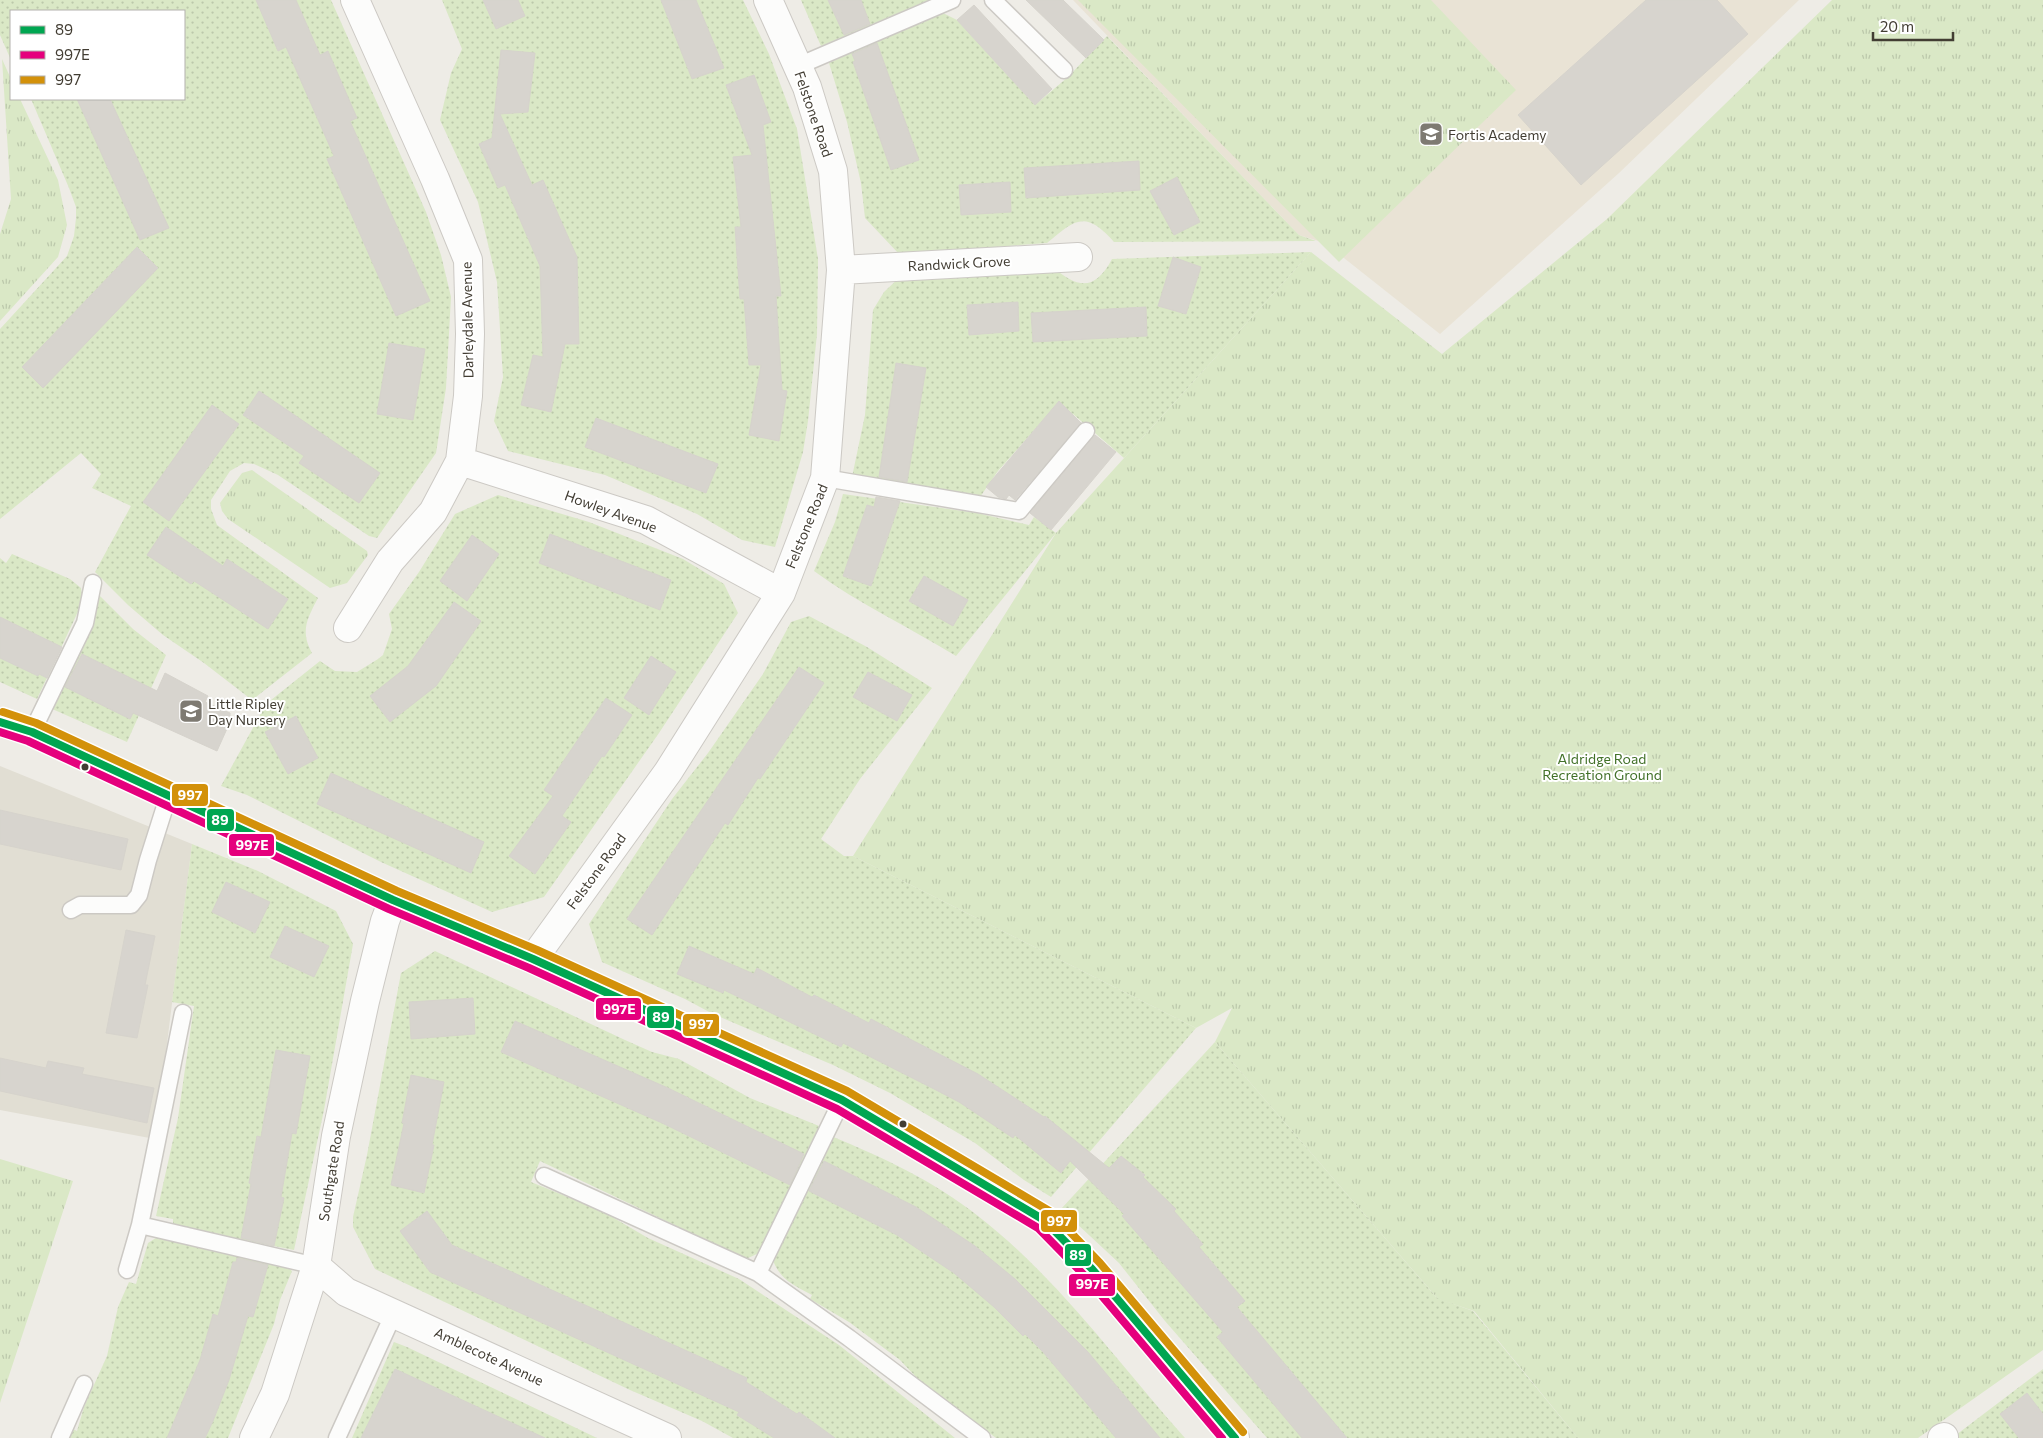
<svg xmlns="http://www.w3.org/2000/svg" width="2043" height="1438" font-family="Commissioner,sans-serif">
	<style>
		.residential { fill: #e1ded3 }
		.education { fill: #e9e3d5 }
		.grass { fill: url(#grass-tufts) }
		.garden { fill: url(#garden-dots) }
		.building { fill: #d7d4ce; stroke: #d6d3cc }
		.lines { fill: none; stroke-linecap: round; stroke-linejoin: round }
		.lane-casing { stroke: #ccc9c4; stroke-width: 19 }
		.street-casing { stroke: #ccc9c4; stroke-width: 30 }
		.lane { stroke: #fcfcfb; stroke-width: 16 }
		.street { stroke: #fcfcfb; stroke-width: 28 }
		.bus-1-casing { stroke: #fff; stroke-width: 11 }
		.bus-2-casing { stroke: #fff; stroke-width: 11 }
		.bus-3-casing { stroke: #fff; stroke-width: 11 }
		.bus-1 { stroke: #00a651; stroke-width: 8 }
		.bus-2 { stroke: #e5007d; stroke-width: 8 }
		.bus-3 { stroke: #d3910a; stroke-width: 8 }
		.bus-dot { fill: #423d33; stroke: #fff; stroke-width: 2 }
		.labels { text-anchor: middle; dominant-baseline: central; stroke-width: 4; stroke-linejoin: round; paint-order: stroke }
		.street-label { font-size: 14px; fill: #423d33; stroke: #fff }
		.poi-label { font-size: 14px; fill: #423d33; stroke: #fff; text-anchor: start }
		.park-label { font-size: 14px; fill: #427129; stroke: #fff }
		.line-badge { stroke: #fff; stroke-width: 2 }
		.badge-label { font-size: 14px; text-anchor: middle; font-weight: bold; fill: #fff }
	</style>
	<defs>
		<pattern id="grass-tufts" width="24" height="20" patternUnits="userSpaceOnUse" patternTransform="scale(1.25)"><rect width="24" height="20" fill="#dae8c6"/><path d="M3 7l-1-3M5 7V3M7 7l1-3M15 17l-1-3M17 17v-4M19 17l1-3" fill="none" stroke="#bcc8ab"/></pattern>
		<pattern id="garden-dots" width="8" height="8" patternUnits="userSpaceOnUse" patternTransform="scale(1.25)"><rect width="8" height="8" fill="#dae8c6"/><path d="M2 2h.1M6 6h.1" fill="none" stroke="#bcc8ab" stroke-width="1.8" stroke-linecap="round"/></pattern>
	</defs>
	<rect width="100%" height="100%" fill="#eeece6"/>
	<path class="residential" d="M 0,766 L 192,844 L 155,1139 L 0,1110 Z"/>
	<path class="education" d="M 1073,0 L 1799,0 L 1619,173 L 1440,334 L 1325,243 L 1299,235 Z"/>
	<path class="grass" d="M 1078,0 L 1431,0 L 1516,90 L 1339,262 Z
		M 1832,0 L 2043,0 L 2043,1350 L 1918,1438 L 1578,1438 L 1474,1311 L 1438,1299 L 1215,1042 L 1232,1008 L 1196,1028 L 853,856 L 1056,533 L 1311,252 L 1442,354 L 1607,219 Z
		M 2,59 L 11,79 L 11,99 L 20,99 L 58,180 L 67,225 L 58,257 L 0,321 L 0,234 L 11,199 Z
		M 252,470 L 367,551 L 368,555 L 347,583 L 330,588 L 228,519 L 222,511 L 220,503 L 242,473 Z
		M 0,1159 L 73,1181 L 0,1403 Z"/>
	<path class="garden" d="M 0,0 L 331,0 L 426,212 L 441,255 L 451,297 L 446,388 L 436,453 L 377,538 L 369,536 L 278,475 L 254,464 L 244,463 L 230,471 L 211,500 L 211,509 L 217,525 L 318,598 C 307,619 300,631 312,653 L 252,700 L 204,663 L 163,635 L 128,605 L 95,572 L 131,506 L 92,488 L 101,474 L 81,453 L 0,519 L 0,329 L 67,256 L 74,236 L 76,218 L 76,207 L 69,188 L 31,99 L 184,99 L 184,11 L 11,11 L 11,60 L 0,35 Z
		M 442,0 L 743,0 L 769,54 L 797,129 L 818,259 L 817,334 L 808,421 L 803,452 L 775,547 L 742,540 L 697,514 L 605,475 L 508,451 L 494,421 L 503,377 L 497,282 L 478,202 L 440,120 L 451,73 L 462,49 Z
		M 801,0 L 929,0 L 821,46 Z
		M 941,12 L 957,20 L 1035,105 L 1068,77 L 1107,36 L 1299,235 L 1316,241 L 1114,242 C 1085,209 1075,220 1047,243 L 899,254 L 865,218 L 861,183 L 847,122 L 829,63 Z
		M 1311,252 L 1124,458 L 1059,402 L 998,471 L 980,497 L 852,477 L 865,415 L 873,310 L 884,292 L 901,276 L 1053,267 C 1078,289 1095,291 1112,259 Z
		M 843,494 L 977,513 L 1029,525 L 1034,517 L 1056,533 L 956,656 C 909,627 859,604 814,571 L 835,522 Z
		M 498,495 L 589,522 L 683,559 L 724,584 L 738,613 L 659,733 L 544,897 L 492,912 L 381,862 L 247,795 L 221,786 L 266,704 L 320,661 L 335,671 L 357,672 L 378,659 L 383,655 L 392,629 L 389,614 L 419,572 L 455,514 Z
		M 12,554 L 70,579 L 81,588 L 83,601 L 37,699 L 0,682 L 0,558 L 6,563 Z
		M 99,595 L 133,629 L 166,655 L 127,742 L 50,708 L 93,625 Z
		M 809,616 L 867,647 L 932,688 L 860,779 L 821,839 L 844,856 L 853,856 L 1196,1028 L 1051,1197 L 1024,1180 L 975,1143 L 890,1093 L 833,1065 L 713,1014 L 685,999 L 602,962 L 589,924 L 672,799 L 708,753 L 763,674 L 791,622 Z
		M 192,844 L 258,871 L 336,911 L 353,944 L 324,1110 L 294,1250 L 173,1226 L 173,1219 L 156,1216 L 178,1118 L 194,1006 L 172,1002 Z
		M 435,951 L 625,1040 L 652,1052 L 679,1059 L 750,1098 L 819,1126 L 759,1253 L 746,1259 L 540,1161 L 531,1182 L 602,1211 L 648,1238 L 739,1279 L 839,1345 L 955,1438 L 733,1438 L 702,1421 L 630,1390 L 375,1269 L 353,1227 L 353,1217 L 367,1155 L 401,973 Z
		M 1215,1042 L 1437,1298 L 1473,1311 L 1578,1438 L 1267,1438 L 1165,1321 L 1119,1263 L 1061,1209 Z
		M 831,1136 C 882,1157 934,1181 978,1216 C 1058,1278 1118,1363 1185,1438 L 996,1438 L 917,1378 L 900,1360 L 849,1322 L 810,1299 L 812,1295 C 792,1284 780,1280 772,1258 Z
		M 159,1236 L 284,1264 L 292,1271 L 280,1300 L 274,1324 L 228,1438 L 69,1438 L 73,1429 L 77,1431 L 84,1407 L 107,1356 L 118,1307 L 129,1282 L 136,1284 L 148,1243 Z
		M 394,1342 L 407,1347 L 597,1438 L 352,1438 Z
		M 2043,1369 L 2043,1438 L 1952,1438 Z"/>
	<path class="building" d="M 256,0 L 296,0 L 320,55 L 328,51 L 357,118 L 350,121 L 430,301 L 396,316 L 327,159 L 334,156 L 286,47 L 278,51 Z
		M 483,0 L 518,0 L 525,16 L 496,29 Z
		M 661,0 L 696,0 L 724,68 L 692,79 Z
		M 828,0 L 861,0 L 870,24 L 844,35 Z
		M 1026,0 L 1063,0 L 1104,40 L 1086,58 Z
		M 1646,0 L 1717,0 L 1748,34 L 1581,185 L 1518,115 Z
		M 974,5 L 1052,89 L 1035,105 L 957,20 Z
		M 877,43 L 919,160 L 891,170 L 853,62 L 855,61 L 852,54 Z
		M 501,50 L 535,53 L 528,112 L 500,114 L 532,185 L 543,180 L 577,257 L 579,344 L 565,344 L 551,412 L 521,405 L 533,355 L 543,357 L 540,266 L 505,185 L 498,188 L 479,144 L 492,138 Z
		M 754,75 L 771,122 L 763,125 L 781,296 L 776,296 L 782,390 L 787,391 L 779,441 L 749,435 L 761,365 L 749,365 L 744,299 L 740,299 L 735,227 L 741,227 L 733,157 L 752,155 L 726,85 Z
		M 77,99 L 110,99 L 169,228 L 140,240 Z
		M 1139,161 L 1140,190 L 1026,198 L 1024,168 Z
		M 1177,177 L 1200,222 L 1174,235 L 1150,191 Z
		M 1010,182 L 1011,212 L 961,215 L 959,185 Z
		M 137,247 L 158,268 L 43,388 L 22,367 Z
		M 1173,257 L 1201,267 L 1186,314 L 1158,306 Z
		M 1018,302 L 1019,331 L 969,335 L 967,305 Z
		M 1146,307 L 1147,336 L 1033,342 L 1031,313 Z
		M 389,343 L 425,349 L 413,420 L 377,414 Z
		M 896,363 L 926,368 L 907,482 L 879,477 Z
		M 259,391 L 380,473 L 359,503 L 299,463 L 304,456 L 243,415 Z
		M 1059,401 L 1081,423 L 1015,500 L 1009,495 L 1006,499 L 998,497 L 986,487 Z
		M 212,405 L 239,424 L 169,521 L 143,502 Z
		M 596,418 L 718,464 L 706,493 L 585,447 Z
		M 1095,435 L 1116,452 L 1051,530 L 1030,513 Z
		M 876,497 L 900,501 L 871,586 L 843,576 L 867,505 L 874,507 Z
		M 166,527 L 223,566 L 227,559 L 288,599 L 268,629 L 194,581 L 191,584 L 147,555 Z
		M 550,534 L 671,580 L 660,610 L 539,563 Z
		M 472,535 L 499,554 L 467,601 L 440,581 Z
		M 924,576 L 968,600 L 953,626 L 909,601 Z
		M 454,602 L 481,621 L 436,686 L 390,722 L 370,696 L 408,666 Z
		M 0,617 L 62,647 L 47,678 L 39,674 L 38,676 L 0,658 Z
		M 82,654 L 157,691 L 165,673 L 208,696 L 205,702 L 230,713 L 230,722 L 217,751 L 133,713 L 130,719 L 65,687 Z
		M 651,656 L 676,672 L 649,715 L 624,698 Z
		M 799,667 L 824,683 L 760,779 L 758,778 L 728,825 L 725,823 L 652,935 L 627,919 Z
		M 868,672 L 912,695 L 897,721 L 853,697 Z
		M 606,698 L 632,715 L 604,757 L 602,756 L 562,816 L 571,822 L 535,874 L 509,856 L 553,796 L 544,790 Z
		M 296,716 L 318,758 L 288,774 L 265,732 Z
		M 331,773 L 484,842 L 471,873 L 317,804 Z
		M 0,810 L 128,839 L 121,870 L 0,844 Z
		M 226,882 L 270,902 L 255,933 L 212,912 Z
		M 285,926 L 329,946 L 314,977 L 270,957 Z
		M 126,930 L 155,936 L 145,985 L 148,985 L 137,1038 L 106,1033 Z
		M 689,946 L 754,974 L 757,968 L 812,997 L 814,995 L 869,1023 L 871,1019 L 978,1074 L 1044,1117 L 1045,1116 L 1109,1168 L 1121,1156 L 1145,1175 L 1143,1177 L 1176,1209 L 1174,1211 L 1203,1244 L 1199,1247 L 1245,1301 L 1237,1307 L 1347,1438 L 1302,1438 L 1217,1337 L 1223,1332 L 1122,1216 L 1124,1214 L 1070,1161 L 1061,1173 L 1015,1135 L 1013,1138 L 959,1102 L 936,1090 L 843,1043 L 841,1047 L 724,990 L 723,993 L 677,974 Z
		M 473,998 L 475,1034 L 411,1039 L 409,1002 Z
		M 515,1021 L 668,1088 L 804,1154 L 790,1185 L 662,1123 L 501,1052 Z
		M 276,1050 L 310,1056 L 296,1134 L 292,1133 L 281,1197 L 284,1198 L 274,1246 L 241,1238 L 251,1184 L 249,1183 L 257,1136 L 261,1137 Z
		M 0,1058 L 46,1068 L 48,1061 L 84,1068 L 82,1074 L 154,1088 L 147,1123 L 0,1091 Z
		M 411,1075 L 444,1082 L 432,1145 L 434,1145 L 424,1193 L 391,1185 L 404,1123 L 402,1123 Z
		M 824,1161 L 916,1207 L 975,1246 L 1015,1279 L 1088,1352 L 1160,1438 L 1116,1438 L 1043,1352 L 1025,1334 L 1023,1336 L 994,1307 L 954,1273 L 897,1235 L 809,1191 Z
		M 427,1211 L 452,1245 L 747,1378 L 746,1382 L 797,1414 L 799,1412 L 835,1438 L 774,1438 L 737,1415 L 739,1412 L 430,1272 L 400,1231 Z
		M 237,1258 L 268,1265 L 253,1317 L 248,1316 L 229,1380 L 213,1421 L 205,1438 L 167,1438 L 200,1360 L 213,1314 L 218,1316 L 233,1262 L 236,1262 Z
		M 395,1369 L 545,1438 L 361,1438 Z
		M 2027,1393 L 2043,1414 L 2043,1438 L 2019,1438 L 2000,1414 Z"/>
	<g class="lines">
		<g class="lane-casing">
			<path id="lane" d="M 993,0 L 1064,70
				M 798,66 L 952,0
				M 825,478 L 1019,511 L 1086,431
				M 32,732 L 85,623 L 93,583
				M 71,910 L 80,905 L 131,905 L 139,895 L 148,860 L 168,797
				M 544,1176 L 758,1273 L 842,1100
				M 140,1225 L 316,1266
				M 127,1270 L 140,1225 L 183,1013
				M 758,1273 L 849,1338 L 982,1438
				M 60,1438 L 84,1384
				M 337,1438 L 394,1313"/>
		</g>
		<g class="street-casing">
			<path id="street" d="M 841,270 L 1078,257
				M 460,461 L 646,520 L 781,593
				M 348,628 L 390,561 L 433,512 L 460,461 L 468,396 L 470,334 L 468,260 L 435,179 L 355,0
				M 0,722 L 32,732 L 393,900 L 533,959 L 842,1100 L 1044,1220 L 1092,1269 L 1235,1438
				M 533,959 L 668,772 L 781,593 L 825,478 L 841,270 L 833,171 L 807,87 L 768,0
				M 316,1266 L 346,1292 L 667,1438
				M 254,1438 L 275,1394 L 316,1266 L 336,1136 L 365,1001 L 385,921 L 393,900
				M 1942,1438 L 1944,1437"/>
		</g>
		<use href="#lane" class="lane"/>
		<use href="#street" class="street"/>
		<g class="bus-1-casing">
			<path id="bus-1" d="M 0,722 L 32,732 L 393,900 L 533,959 L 842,1100 L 1044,1220 L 1092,1269 L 1235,1438"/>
		</g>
		<g class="bus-2-casing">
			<path id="bus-2" d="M 0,732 L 28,741 L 389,909 L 529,968 L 837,1109 L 1038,1228 L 1085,1276 L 1222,1438"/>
		</g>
		<g class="bus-3-casing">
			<path id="bus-3" d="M 3,712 L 36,723 L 397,891 L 537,950 L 847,1091 L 1051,1212 L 1100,1263 L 1243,1432"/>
		</g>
		<use href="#bus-1" class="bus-1"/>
		<use href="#bus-2" class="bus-2"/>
		<use href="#bus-3" class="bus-3"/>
	</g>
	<defs>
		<g id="school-square" transform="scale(1.25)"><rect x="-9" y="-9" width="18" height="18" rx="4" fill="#7e7a72" stroke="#fff"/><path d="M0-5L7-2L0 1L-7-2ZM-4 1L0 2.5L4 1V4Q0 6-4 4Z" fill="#fff"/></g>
	</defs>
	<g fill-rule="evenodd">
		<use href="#school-square" x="1431" y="134"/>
		<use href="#school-square" x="191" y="711"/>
	</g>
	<g class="bus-dot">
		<circle cx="85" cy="767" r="4.5"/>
		<circle cx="903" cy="1124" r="4.5"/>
	</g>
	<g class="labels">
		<g class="street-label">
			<text transform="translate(814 114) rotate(71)">Felstone Road</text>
			<text transform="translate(959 263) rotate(-3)">Randwick Grove</text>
			<text transform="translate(467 320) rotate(-91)">Darleydale Avenue</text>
			<text transform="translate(611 511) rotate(20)">Howley Avenue</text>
			<text transform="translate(806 526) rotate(-68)">Felstone Road</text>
			<text transform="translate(596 871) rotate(-54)">Felstone Road</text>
			<text transform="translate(331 1171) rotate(-81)">Southgate Road</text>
			<text transform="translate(489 1356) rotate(25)">Amblecote Avenue</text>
		</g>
		<g class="poi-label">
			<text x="1448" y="134">Fortis Academy</text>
			<text x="208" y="703">Little Ripley<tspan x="208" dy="16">Day Nursery</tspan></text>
		</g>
		<g class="park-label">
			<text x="1602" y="758">Aldridge Road<tspan x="1602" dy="16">Recreation Ground</tspan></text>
		</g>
	</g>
	<g class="line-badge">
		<rect x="171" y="783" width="38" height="24" rx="5" fill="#d3910a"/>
		<rect x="206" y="808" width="29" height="24" rx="5" fill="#00a651"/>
		<rect x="228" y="833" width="47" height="24" rx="5" fill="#e5007d"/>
		<rect x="595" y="997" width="47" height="24" rx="5" fill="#e5007d"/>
		<rect x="646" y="1005" width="29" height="24" rx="5" fill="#00a651"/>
		<rect x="682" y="1013" width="38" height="24" rx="5" fill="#d3910a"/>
		<rect x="1040" y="1209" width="38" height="24" rx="5" fill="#d3910a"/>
		<rect x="1064" y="1243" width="28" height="24" rx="5" fill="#00a651"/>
		<rect x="1068" y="1273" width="48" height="24" rx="5" fill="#e5007d"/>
	</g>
	<g class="badge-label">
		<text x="190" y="800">997</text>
		<text x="220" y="825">89</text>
		<text x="252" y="850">997E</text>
		<text x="619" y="1014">997E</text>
		<text x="661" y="1022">89</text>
		<text x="701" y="1029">997</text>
		<text x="1059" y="1226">997</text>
		<text x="1078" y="1260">89</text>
		<text x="1092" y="1289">997E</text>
	</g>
	<rect x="10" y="10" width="175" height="90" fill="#ffffff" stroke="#b3b1ad"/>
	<rect x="20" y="26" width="25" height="8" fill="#00a651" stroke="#b3b1ad"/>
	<text x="55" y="35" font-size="15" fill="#423d33">89</text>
	<rect x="20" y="51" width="25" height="8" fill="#e5007d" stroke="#b3b1ad"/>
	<text x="55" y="60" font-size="15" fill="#423d33">997E</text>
	<rect x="20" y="76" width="25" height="8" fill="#d3910a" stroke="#b3b1ad"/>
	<text x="55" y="85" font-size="15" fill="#423d33">997</text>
	<path d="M1873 32v8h80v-8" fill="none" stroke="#423d33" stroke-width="2.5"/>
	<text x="1880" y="32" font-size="15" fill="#423d33" stroke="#ffffff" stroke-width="4" paint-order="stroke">20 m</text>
</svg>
